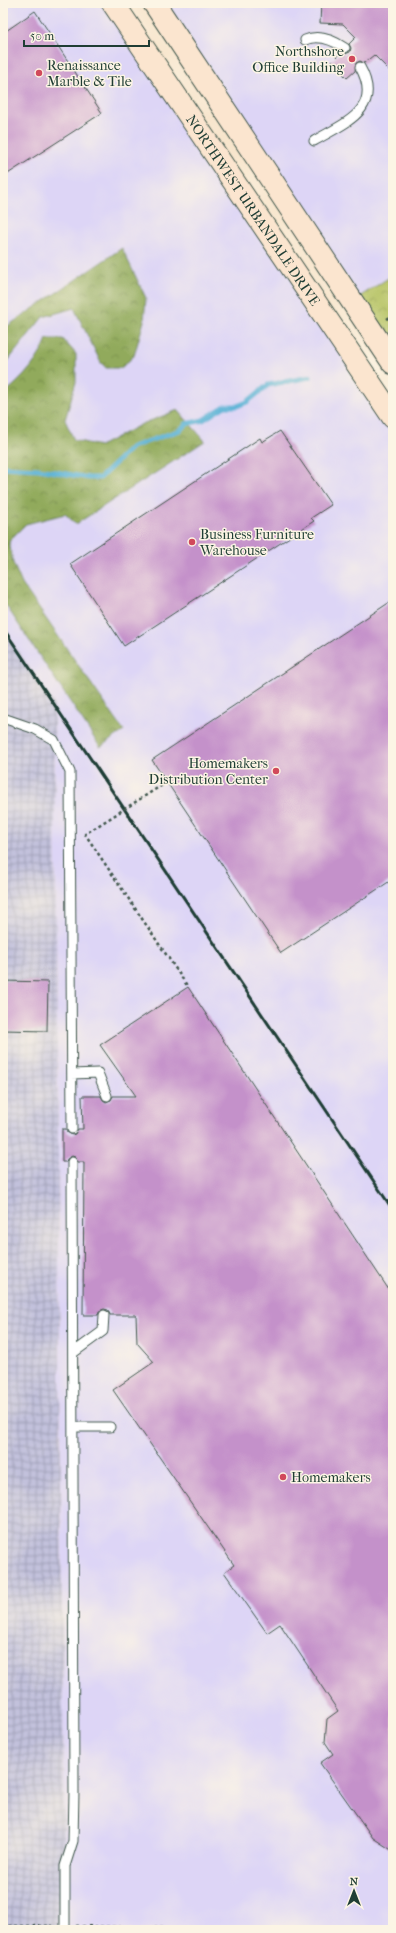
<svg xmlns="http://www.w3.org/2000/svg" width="396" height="1933" font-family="'IM FELL French Canon',serif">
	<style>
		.built { fill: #ddd5f6 }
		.industrial { fill: url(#industrial-grid) }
		.forest { fill: url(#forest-crowns); stroke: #587448 }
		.park { fill: url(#park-crowns); stroke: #6b804d }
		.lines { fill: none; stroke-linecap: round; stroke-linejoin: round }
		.stream { stroke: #5ab2d7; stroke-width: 5 }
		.building { fill: #c491ca }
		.lane-casing { stroke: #3f564b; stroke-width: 11 }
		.secondary-casing { stroke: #3f564b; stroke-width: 24 }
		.path { stroke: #3f564b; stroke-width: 2.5; stroke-dasharray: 3 3; stroke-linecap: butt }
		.lane { stroke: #fff; stroke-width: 9 }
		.secondary { stroke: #fbe5cf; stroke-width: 22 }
		.rail { stroke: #1f3d34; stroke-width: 3 }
		.path-bridge { stroke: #3f564b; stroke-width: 2.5; stroke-dasharray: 3 3; stroke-linecap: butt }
		.poi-dot { fill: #d1495b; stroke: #fcf5e5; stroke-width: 1.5 }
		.labels { text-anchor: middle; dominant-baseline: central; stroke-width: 3; stroke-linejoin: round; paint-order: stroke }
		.poi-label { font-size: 14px; fill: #1f3d34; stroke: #fcf5e5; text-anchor: start }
		.street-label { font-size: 14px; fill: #1f3d34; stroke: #fcf5e5 }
	</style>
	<defs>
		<pattern id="industrial-grid" width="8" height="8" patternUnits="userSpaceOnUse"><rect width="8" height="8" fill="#c2c1dc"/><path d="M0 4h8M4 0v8" fill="none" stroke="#9d9eb3"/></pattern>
		<pattern id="forest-crowns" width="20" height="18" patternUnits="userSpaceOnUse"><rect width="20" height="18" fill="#91aa5b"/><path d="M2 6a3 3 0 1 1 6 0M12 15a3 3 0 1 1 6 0" fill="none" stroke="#768c4c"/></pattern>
		<pattern id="park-crowns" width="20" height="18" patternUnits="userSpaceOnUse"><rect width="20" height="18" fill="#b7c466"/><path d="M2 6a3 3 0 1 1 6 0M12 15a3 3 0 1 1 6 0" fill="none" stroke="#94a055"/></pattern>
	</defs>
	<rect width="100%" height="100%" fill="#fcf5e5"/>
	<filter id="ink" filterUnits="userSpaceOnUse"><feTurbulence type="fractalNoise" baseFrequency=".025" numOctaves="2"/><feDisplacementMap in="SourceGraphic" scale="8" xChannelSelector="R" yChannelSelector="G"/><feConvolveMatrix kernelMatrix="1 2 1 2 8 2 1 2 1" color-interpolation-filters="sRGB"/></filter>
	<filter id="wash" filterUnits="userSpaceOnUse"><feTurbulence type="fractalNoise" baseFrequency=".012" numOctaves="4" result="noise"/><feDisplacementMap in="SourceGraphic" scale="16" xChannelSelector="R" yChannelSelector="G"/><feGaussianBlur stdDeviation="0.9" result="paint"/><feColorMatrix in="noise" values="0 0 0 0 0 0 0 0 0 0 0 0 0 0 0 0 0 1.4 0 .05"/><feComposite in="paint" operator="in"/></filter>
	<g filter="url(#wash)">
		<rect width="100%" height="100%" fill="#f7e4cb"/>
		<path class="built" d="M 3,3 L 113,3 L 393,417 L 393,1930 L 65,1930 L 54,704 L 3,628 Z
			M 154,3 L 393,3 L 393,275 L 353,301 Z"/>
		<path class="industrial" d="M 3,628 L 54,704 L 65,1930 L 3,1930 Z"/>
		<path class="forest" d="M 122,248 L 146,298 L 144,321 L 134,356 L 121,368 L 106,368 L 101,363 L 74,308 L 43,317 L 3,367 L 3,329 Z
			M 47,339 L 63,339 L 76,354 L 76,382 L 65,420 L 74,440 L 100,446 L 142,424 L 178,410 L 205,441 L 76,524 L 65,514 L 26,524 L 9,541 L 13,563 L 22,584 L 124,731 L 100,747 L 3,601 L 3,392 L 6,392 C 25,376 38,361 47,339 Z"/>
		<path class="park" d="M 393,275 L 393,363 L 353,301 Z"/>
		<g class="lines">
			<path class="stream" d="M 3,467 L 39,469 L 89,478 L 100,478 L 132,447 L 180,430 L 186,424 L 203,420 L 225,406 L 237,406 L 247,402 L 268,385 L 310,377"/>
		</g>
		<g id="blocks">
			<path class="building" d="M 321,3 L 393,3 L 393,74 L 374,55 L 364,63 L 360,61 L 356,63 L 355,71 L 347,78 L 331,62 L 341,52 L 345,54 L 350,52 L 351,48 L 349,44 L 356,37 L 343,24 L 320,23 Z
				M 35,11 L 102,113 L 3,177 L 3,33 Z
				M 280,431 L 331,505 L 311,518 L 314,521 L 124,646 L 70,564 L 260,438 L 262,442 Z
				M 393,600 L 393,879 L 281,953 L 152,760 Z
				M 3,981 L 48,982 L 47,1031 L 3,1030 Z
				M 188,987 L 393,1296 L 393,1851 L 373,1838 L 320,1763 L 333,1754 L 325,1742 L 327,1719 L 338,1711 L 280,1624 L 267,1633 L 224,1572 L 234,1565 L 113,1390 L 154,1362 L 137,1343 L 136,1315 L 110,1315 L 108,1310 L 104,1309 L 99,1311 L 98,1315 L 83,1315 L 84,1162 L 78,1162 L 75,1157 L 72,1156 L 67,1159 L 66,1162 L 62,1162 L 62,1129 L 66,1129 L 67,1132 L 72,1135 L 75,1134 L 78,1129 L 83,1129 L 82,1096 L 101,1096 L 103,1100 L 106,1102 L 111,1100 L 113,1096 L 136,1096 L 100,1045 Z"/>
		</g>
	</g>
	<g filter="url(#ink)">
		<use href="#blocks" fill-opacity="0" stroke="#3f564b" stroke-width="1"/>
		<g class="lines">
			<g class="lane-casing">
				<path id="lane" d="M 305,40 C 319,34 333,40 345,48
					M 314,141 C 344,123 384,110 360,67
					M 3,718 L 35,729 L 54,740 L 70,772 L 72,1129
					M 72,1074 L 98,1073 L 107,1096
					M 73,1353 L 103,1331 L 104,1315
					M 74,1427 L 110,1427
					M 65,1930 L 65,1866 L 73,1841 L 74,1792 L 72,1162"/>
			</g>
			<g class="secondary-casing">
				<g id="secondary">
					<path id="s1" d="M 113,3 L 393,417"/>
					<path d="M 154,3 L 393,363"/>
				</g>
			</g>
			<path class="path" d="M 387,319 L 393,315
				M 3,1926 L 53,1926
				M 76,1926 L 244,1930"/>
			<use href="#lane" class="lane"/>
			<use href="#secondary" class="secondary"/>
			<path class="rail" d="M 3,628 L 393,1210"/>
			<path class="path-bridge" d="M 167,782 L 85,834 L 188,987"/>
		</g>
	</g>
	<g class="poi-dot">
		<circle cx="352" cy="59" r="4"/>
		<circle cx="39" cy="73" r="4"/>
		<circle cx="192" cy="542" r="4"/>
		<circle cx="276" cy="771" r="4"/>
		<circle cx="283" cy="1477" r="4"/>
	</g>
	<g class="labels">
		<g class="poi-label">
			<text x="344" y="51" text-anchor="end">Northshore<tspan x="344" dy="16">Office Building</tspan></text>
			<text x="47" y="65">Renaissance<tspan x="47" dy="16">Marble &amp; Tile</tspan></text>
			<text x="200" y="534">Business Furniture<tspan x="200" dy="16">Warehouse</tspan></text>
			<text x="268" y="763" text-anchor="end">Homemakers<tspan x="268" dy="16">Distribution Center</tspan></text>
			<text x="291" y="1477">Homemakers</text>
		</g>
		<g class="street-label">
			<text stroke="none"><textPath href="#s1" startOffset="250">NORTHWEST URBANDALE DRIVE</textPath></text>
		</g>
	</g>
	<rect width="396" height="1933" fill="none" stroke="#fcf5e5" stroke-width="16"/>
	<g transform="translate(354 1891)" stroke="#fcf5e5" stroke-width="3" paint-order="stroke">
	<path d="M0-3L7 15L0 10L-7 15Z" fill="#1f3d34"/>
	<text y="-6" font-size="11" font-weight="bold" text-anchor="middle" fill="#1f3d34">N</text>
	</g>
	<path d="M24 40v6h125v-6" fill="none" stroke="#1f3d34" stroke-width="2"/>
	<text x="30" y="40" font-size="12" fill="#1f3d34" stroke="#fcf5e5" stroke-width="3" paint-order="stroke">50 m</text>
</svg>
